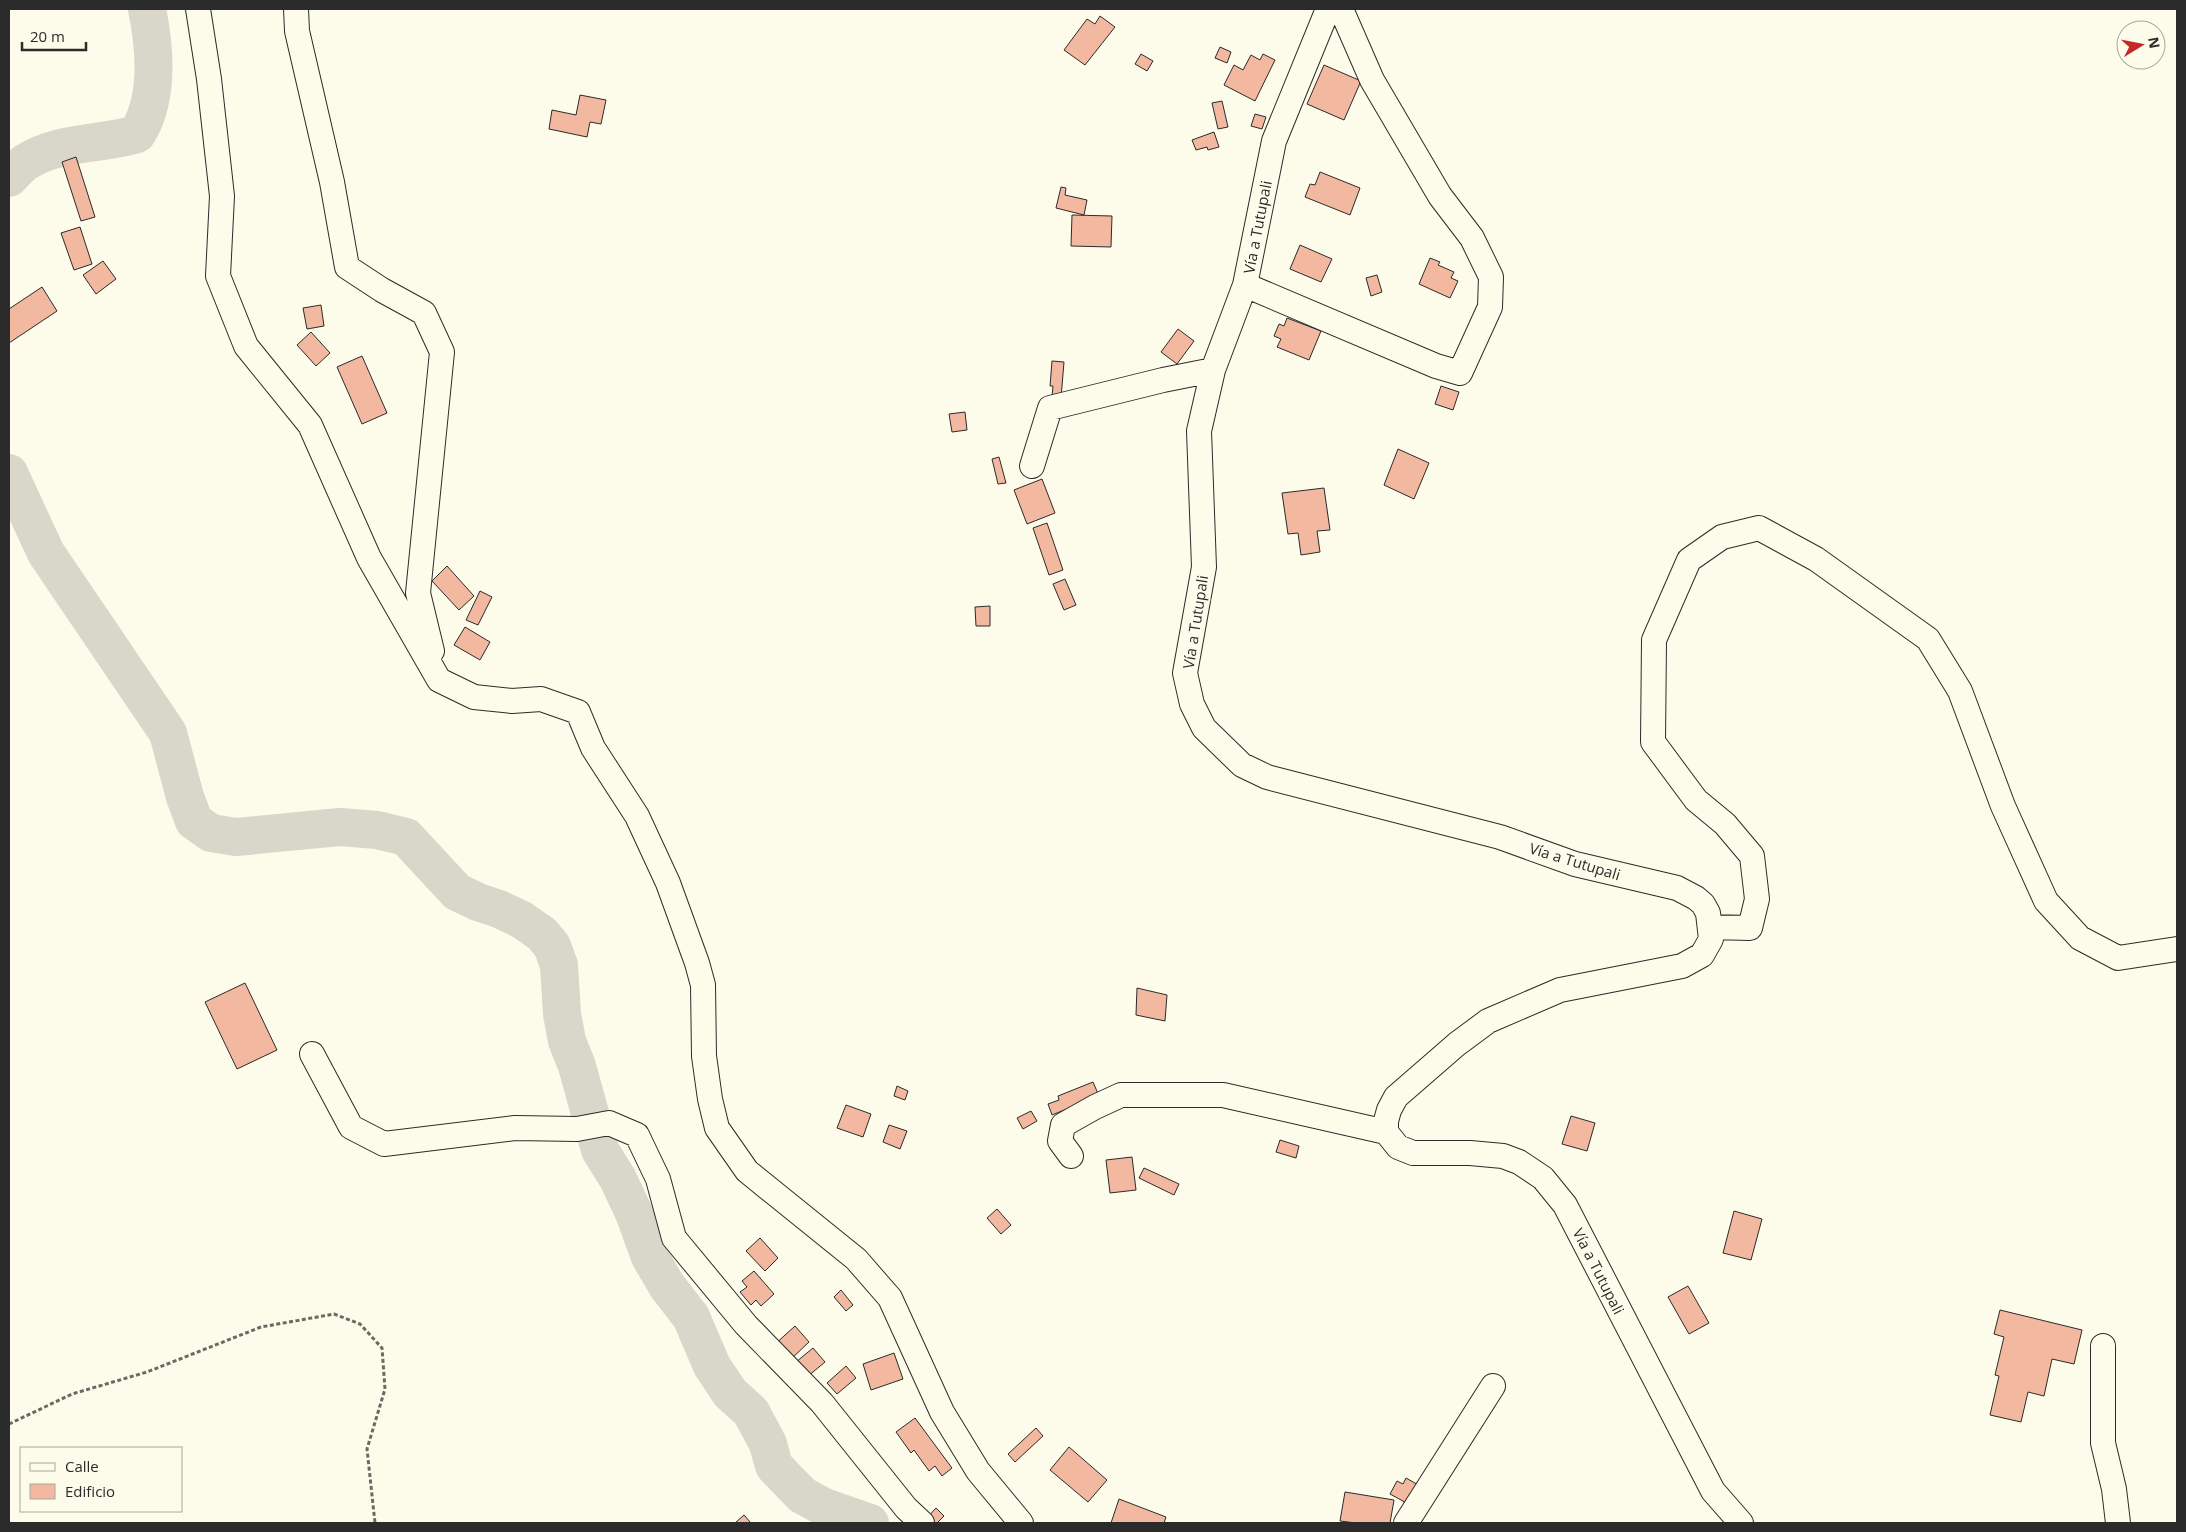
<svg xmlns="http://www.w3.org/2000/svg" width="2186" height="1532" font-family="'Open Sans',sans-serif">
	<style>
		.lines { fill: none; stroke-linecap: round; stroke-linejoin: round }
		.river { stroke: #d8d7c9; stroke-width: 38 }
		.building { fill: #f2b8a0; stroke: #2b2b2b }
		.minor-casing { stroke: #2b2b2b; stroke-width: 26 }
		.path { stroke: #6a6964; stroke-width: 3; stroke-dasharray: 4 2.5; stroke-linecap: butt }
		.minor { stroke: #fdfbea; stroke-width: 24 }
		.labels { text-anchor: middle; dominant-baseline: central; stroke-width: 4; stroke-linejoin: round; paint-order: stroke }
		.street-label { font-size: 15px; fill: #2b2b2b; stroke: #fdfbea }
	</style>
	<rect width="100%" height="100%" fill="#fdfbea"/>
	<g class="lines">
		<path class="river" d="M 9,178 C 14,173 20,166 26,162 C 59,141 101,145 137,134 C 159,99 155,48 147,9
			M 9,473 L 46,553 L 168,733 L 185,797 L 194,821 L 211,833 L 236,837 L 340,827 L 377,830 L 406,837 L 457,892 L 478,902 L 499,909 L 522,920 L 542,934 L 552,946 L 559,965 L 562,1014 L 567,1041 L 577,1066 L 600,1150 L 618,1179 L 634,1213 L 650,1257 L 667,1286 L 691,1317 L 712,1366 L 730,1393 L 751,1412 L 768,1444 L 774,1466 L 802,1495 L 824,1507 L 870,1523"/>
	</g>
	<path class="building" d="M 1100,16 L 1115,27 L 1085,65 L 1064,50 L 1087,19 L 1095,24 Z
		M 1220,47 L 1231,52 L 1227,63 L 1215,58 Z
		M 1141,54 L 1153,61 L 1147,71 L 1135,64 Z
		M 1263,54 L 1275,60 L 1255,101 L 1224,85 L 1234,65 L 1243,70 L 1251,55 L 1260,60 Z
		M 1324,65 L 1361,81 L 1344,120 L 1307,104 Z
		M 580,95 L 606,100 L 601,124 L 590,122 L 587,137 L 549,129 L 552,110 L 576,115 Z
		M 1222,101 L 1228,127 L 1218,129 L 1212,103 Z
		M 1255,114 L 1266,117 L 1262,129 L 1251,126 Z
		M 1214,132 L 1219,147 L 1208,150 L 1207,147 L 1196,150 L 1192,140 Z
		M 76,157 L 95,217 L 81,221 L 62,162 Z
		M 1320,172 L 1360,188 L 1350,215 L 1305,197 L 1310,184 L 1315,185 Z
		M 1061,187 L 1066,188 L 1065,195 L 1087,200 L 1084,215 L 1056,208 Z
		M 1072,215 L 1112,216 L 1111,247 L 1071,246 Z
		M 80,227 L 92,264 L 74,270 L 61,233 Z
		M 1300,245 L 1332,259 L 1321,282 L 1290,269 Z
		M 1430,258 L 1440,262 L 1438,265 L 1454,272 L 1451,278 L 1458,281 L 1450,298 L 1419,284 Z
		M 103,261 L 116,279 L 96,294 L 83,275 Z
		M 1377,275 L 1382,292 L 1371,296 L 1366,278 Z
		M 42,287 L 57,311 L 9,343 L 9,309 Z
		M 321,305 L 324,326 L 307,329 L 303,308 Z
		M 1287,318 L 1321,331 L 1309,360 L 1277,347 L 1281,339 L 1274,336 L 1279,324 L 1284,326 Z
		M 1178,329 L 1194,341 L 1177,364 L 1161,352 Z
		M 311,332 L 330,353 L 316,366 L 297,345 Z
		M 362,356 L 387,413 L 362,424 L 337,367 Z
		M 1052,361 L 1064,362 L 1061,398 L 1052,397 L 1053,386 L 1050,386 Z
		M 1441,386 L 1459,392 L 1453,410 L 1435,404 Z
		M 965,412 L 967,430 L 952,432 L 949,414 Z
		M 1398,449 L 1429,463 L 1414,499 L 1384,485 Z
		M 999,457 L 1006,483 L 998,484 L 992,459 Z
		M 1042,479 L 1055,513 L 1027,524 L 1014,490 Z
		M 1324,488 L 1330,530 L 1317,531 L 1320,552 L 1301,555 L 1298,533 L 1288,534 L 1282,493 Z
		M 1047,523 L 1063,570 L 1049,575 L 1033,528 Z
		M 447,566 L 474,596 L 459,610 L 432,581 Z
		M 1065,579 L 1076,605 L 1064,610 L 1053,584 Z
		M 480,591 L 492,597 L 478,625 L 466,620 Z
		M 990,606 L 990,626 L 976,626 L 975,607 Z
		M 465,627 L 490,642 L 480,660 L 454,645 Z
		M 245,983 L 277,1050 L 237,1069 L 205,1002 Z
		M 1137,988 L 1167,995 L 1165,1021 L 1136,1015 Z
		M 1093,1082 L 1099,1096 L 1052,1115 L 1048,1104 L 1059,1100 L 1058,1096 Z
		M 897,1086 L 908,1091 L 905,1100 L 894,1096 Z
		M 846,1105 L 871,1114 L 863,1137 L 837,1128 Z
		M 1031,1111 L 1037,1121 L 1023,1129 L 1017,1118 Z
		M 1571,1116 L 1595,1123 L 1587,1151 L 1562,1144 Z
		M 889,1125 L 907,1131 L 900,1149 L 883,1142 Z
		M 1280,1140 L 1299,1146 L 1296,1158 L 1276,1152 Z
		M 1132,1157 L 1136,1190 L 1110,1193 L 1106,1160 Z
		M 1144,1168 L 1179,1184 L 1174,1195 L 1139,1178 Z
		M 997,1209 L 1011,1225 L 1001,1234 L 987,1218 Z
		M 1734,1211 L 1762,1219 L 1751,1260 L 1723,1253 Z
		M 760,1238 L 778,1258 L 765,1271 L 746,1251 Z
		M 754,1271 L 774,1294 L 761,1306 L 756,1300 L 751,1305 L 740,1292 L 747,1287 L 742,1281 Z
		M 1688,1286 L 1709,1323 L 1689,1334 L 1668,1297 Z
		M 841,1290 L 853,1305 L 846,1311 L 834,1297 Z
		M 2000,1310 L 2082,1330 L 2074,1364 L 2052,1359 L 2044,1396 L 2028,1392 L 2021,1422 L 1990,1415 L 1999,1376 L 1995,1375 L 2004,1337 L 1994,1334 Z
		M 795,1326 L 809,1342 L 789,1361 L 774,1345 Z
		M 813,1348 L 825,1362 L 807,1377 L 796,1362 Z
		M 894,1353 L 903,1379 L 871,1390 L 863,1364 Z
		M 846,1366 L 856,1378 L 837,1394 L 827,1383 Z
		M 915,1418 L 952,1468 L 942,1476 L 935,1466 L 929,1471 L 914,1450 L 911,1453 L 896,1432 Z
		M 1036,1428 L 1043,1436 L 1015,1462 L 1008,1454 Z
		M 1069,1447 L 1107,1480 L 1088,1502 L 1050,1470 Z
		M 1406,1478 L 1422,1487 L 1412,1506 L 1390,1494 L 1397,1481 L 1403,1484 Z
		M 1345,1492 L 1394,1500 L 1390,1523 L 1356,1523 L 1340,1521 Z
		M 1119,1499 L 1166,1517 L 1164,1523 L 1111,1523 Z
		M 936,1508 L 944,1516 L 937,1523 L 929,1523 L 925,1520 Z
		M 744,1515 L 751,1523 L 735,1523 Z"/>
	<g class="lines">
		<g class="minor-casing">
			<path id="minor" d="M 198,9 L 209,79 L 222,196 L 218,276 L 246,346 L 310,425 L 369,558 L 439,680 L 474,697 L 512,701 L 541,699 L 578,712 L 593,748 L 637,816 L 668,883 L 697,963 L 703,985 L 704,1056 L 710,1099 L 717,1128 L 747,1171 L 856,1259 L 890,1298 L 942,1412 L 978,1471 L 1021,1523
				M 296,9 L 297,31 L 332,182 L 347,267 L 382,290 L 424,313 L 442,352 L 418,593 L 432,651
				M 1328,9 L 1274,141 L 1245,285 L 1213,370 L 1199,431 L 1204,567 L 1185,673 L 1192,704 L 1204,728 L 1242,765 L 1267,777 L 1500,837 L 1575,864 L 1677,888 L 1696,898 L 1703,904 L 1708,913 L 1711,939 L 1702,955 L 1682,966 L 1560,990 L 1488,1021 L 1457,1044 L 1396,1097 L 1389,1110 L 1386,1121 L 1386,1132 L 1398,1147 L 1413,1153 L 1470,1153 L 1503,1156 L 1519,1162 L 1543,1178 L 1565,1205 L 1713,1491 L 1741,1523
				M 1245,285 L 1436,366 L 1460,373 L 1490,307 L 1491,277 L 1472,238 L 1440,196 L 1372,80 L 1341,9
				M 1032,466 L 1050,408 L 1163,380 L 1213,370
				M 1710,927 L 1750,928 L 1757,899 L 1752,856 L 1725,824 L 1696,800 L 1653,742 L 1654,640 L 1689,560 L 1722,537 L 1759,528 L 1816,559 L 1928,639 L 1960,691 L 2003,806 L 2046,901 L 2080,938 L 2118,958 L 2177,949
				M 312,1054 L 351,1127 L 384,1144 L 515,1128 L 577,1129 L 609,1123 L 637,1135 L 658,1179 L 674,1238 L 746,1325 L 822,1403 L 906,1508 L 922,1523
				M 1071,1156 L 1060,1141 L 1063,1125 L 1095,1107 L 1121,1095 L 1223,1095 L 1386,1132
				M 2103,1346 L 2103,1443 L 2114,1489 L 2118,1523
				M 1406,1523 L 1493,1386"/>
		</g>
		<path class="path" d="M 9,1424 L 72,1394 L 147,1372 L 261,1327 L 334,1314 L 360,1324 L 382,1348 L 385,1389 L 367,1449 L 375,1523"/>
		<use href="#minor" class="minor"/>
	</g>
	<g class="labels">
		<g class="street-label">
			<text transform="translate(1257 227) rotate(-79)">Vía a Tutupali</text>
			<text transform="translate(1195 622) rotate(-81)">Vía a Tutupali</text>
			<text transform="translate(1575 861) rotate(17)">Vía a Tutupali</text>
			<text transform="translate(1599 1271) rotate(63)">Vía a Tutupali</text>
		</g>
	</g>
	<rect width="2186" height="1532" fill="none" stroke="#2b2b2b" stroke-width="20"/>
	<rect x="20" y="1447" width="162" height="65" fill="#fdfbea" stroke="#a9a89e"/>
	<rect x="30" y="1463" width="25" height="8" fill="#fdfbea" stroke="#a9a89e"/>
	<text x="65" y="1472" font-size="15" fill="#2b2b2b">Calle</text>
	<rect x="30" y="1484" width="25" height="15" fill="#f2b8a0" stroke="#a9a89e"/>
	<text x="65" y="1497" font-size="15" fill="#2b2b2b">Edificio</text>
	<g transform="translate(2141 45) rotate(80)"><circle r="24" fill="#fdfbea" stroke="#a9a89e"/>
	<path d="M0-4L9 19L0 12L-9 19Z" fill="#c62828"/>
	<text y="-8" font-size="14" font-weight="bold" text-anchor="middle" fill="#2b2b2b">N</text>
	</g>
	<path d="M22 42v8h64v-8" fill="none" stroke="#2b2b2b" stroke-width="2.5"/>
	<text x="30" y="42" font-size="15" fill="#2b2b2b" stroke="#fdfbea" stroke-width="4" paint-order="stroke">20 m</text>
</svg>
